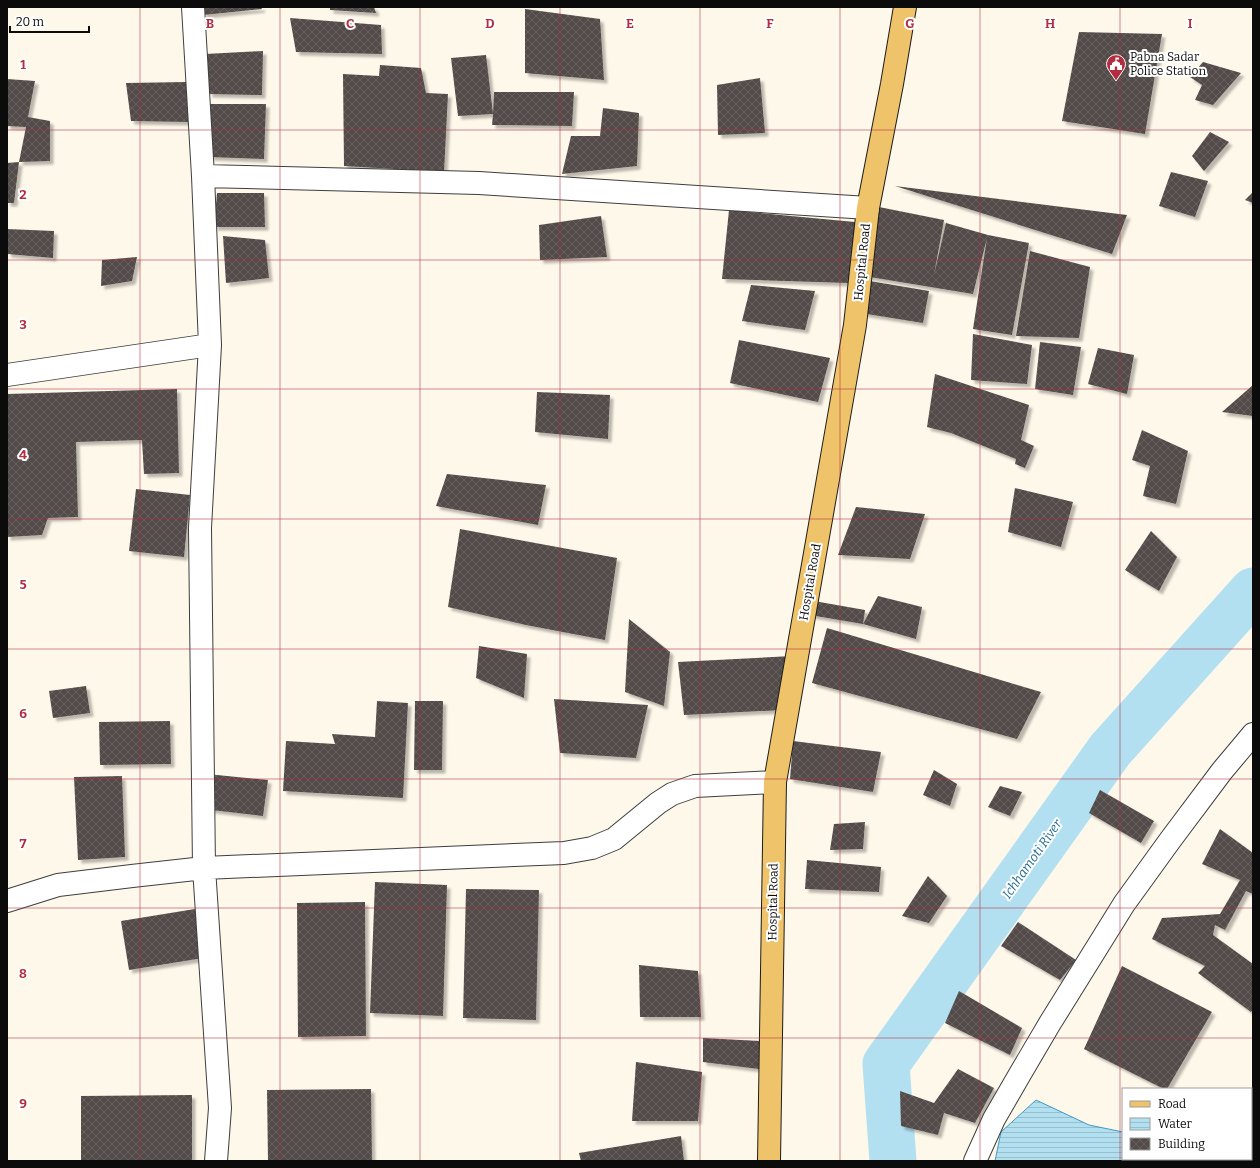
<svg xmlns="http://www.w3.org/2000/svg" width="1260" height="1168" font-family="Bitter,serif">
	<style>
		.water { fill: url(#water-rules); stroke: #3f9ac3 }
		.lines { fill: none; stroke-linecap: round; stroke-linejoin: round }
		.river { stroke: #b3e0f1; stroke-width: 47 }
		.building { fill: url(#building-cross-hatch); filter: url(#shadow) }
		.minor-casing { stroke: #3e3e3e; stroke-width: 24 }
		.major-casing { stroke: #1c1c1c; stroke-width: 24 }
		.minor { stroke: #fff; stroke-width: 22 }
		.major { stroke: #efc369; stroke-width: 22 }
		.grid { fill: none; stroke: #b12d3f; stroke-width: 1; stroke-opacity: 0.55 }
		.labels { text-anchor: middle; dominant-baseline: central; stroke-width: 4; stroke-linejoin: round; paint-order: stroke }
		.poi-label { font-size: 12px; fill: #0b0b0b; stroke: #fff; text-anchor: start }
		.street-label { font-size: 12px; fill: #0b0b0b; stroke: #fff }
		.water-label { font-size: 13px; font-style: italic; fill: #1e6b93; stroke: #fff }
		.grid-label { font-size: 13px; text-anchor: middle; font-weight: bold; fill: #b12d3f; stroke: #fff; stroke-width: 4; stroke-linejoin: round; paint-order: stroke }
	</style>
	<defs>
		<pattern id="water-rules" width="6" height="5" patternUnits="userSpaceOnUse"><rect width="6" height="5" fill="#b3e0f1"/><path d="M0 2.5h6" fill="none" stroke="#99bfcd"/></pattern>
		<pattern id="building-cross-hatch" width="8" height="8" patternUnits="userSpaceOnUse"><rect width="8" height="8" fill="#534b48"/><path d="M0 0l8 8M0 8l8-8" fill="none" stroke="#67605e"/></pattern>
		<filter id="shadow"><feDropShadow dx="3.5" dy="3.5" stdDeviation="1" flood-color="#0004"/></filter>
	</defs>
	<rect width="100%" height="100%" fill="#fef8ea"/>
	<path class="water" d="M 1036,1100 L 1089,1125 L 1123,1132 L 1123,1159 L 1251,1159 L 1251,1153 L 1253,1154 L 1253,1161 L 995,1161 L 1001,1132 Z"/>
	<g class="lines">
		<path class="river" d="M 893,1161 L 886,1064 L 1110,750 L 1253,591"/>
	</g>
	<path class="building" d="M 202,7 L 261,7 L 262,9 L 203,15 Z
		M 330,7 L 374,7 L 376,13 L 330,10 Z
		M 525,9 L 600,19 L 604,80 L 525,73 Z
		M 290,18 L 381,25 L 382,54 L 296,52 Z
		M 1079,32 L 1162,34 L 1145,134 L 1062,121 Z
		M 263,51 L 262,95 L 209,94 L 205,54 Z
		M 486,55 L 493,114 L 494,92 L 574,92 L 572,126 L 492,125 L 493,114 L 458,116 L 451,58 Z
		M 1203,62 L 1241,73 L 1213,105 L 1195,100 L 1202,85 L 1190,77 Z
		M 380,65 L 421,68 L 426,93 L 448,94 L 444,172 L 344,166 L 343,74 L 379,76 Z
		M 760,78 L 765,133 L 718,135 L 717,85 Z
		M 7,79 L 35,81 L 28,117 L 50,121 L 50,161 L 19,162 L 14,203 L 7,203 L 7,163 L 19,162 L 26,127 L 7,126 Z
		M 187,82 L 190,122 L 131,121 L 126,83 Z
		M 209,104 L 266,104 L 264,159 L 210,157 Z
		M 603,108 L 639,113 L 637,166 L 562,174 L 571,136 L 600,136 Z
		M 1210,132 L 1229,142 L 1204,171 L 1192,156 Z
		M 1171,172 L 1208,181 L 1195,217 L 1159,206 Z
		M 895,186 L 1127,215 L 1112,254 Z
		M 1253,192 L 1253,203 L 1245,200 Z
		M 217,193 L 264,193 L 265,227 L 214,227 Z
		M 874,206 L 944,220 L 934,275 L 946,223 L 988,235 L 1029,243 L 1012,335 L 973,329 L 987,238 L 973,294 L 864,276 Z
		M 729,210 L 855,222 L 849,283 L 722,279 Z
		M 601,216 L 607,257 L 540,260 L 539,225 Z
		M 7,229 L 54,231 L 53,258 L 8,254 L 7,246 Z
		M 223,236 L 265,240 L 269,278 L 226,283 Z
		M 1030,251 L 1090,267 L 1079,338 L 1016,336 Z
		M 137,257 L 132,281 L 101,286 L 102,260 Z
		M 864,280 L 929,291 L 923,323 L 861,313 Z
		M 751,285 L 815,291 L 805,330 L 742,321 Z
		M 973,334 L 1032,345 L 1027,384 L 971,380 Z
		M 739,340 L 830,358 L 818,402 L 730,383 Z
		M 1040,342 L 1081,347 L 1073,395 L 1035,389 Z
		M 1098,348 L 1134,355 L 1127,394 L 1088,384 Z
		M 935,374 L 1029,405 L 1021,440 L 1034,446 L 1025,468 L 1015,464 L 1016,459 L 951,433 L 927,427 Z
		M 1253,385 L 1253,416 L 1222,412 Z
		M 177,389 L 179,473 L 144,474 L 142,440 L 76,442 L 78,517 L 48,518 L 42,535 L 7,537 L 7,394 Z
		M 537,392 L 610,395 L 608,439 L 535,432 Z
		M 1142,430 L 1188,451 L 1176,504 L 1143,496 L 1150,466 L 1132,460 Z
		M 447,474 L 546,485 L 538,525 L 436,506 Z
		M 1015,488 L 1073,502 L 1061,547 L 1008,532 Z
		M 136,489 L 190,495 L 184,557 L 129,551 Z
		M 856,507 L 925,514 L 910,559 L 838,555 Z
		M 460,529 L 617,558 L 605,640 L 526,625 L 448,607 Z
		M 1151,531 L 1177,557 L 1159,591 L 1125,570 Z
		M 878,596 L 922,607 L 916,639 L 863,624 L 810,615 L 814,601 L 865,610 L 863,624 Z
		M 629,619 L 670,652 L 664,706 L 625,692 Z
		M 827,628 L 1041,692 L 1017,739 L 812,683 Z
		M 479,646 L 527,654 L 524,698 L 476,678 Z
		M 792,656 L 782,710 L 684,715 L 678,662 Z
		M 86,686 L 90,713 L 53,718 L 49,691 Z
		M 554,699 L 648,705 L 636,758 L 560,753 Z
		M 377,701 L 408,703 L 403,798 L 283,791 L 286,741 L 335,744 L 332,734 L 375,737 Z
		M 415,701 L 443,701 L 442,770 L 414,770 Z
		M 170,721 L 171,764 L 100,765 L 99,722 Z
		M 793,741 L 881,752 L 873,792 L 790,779 Z
		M 934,770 L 957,784 L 950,806 L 923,795 Z
		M 207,774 L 268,780 L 263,816 L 203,809 Z
		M 122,776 L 125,857 L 78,860 L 74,777 Z
		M 1000,786 L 1022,792 L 1010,816 L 988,807 Z
		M 1100,790 L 1154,821 L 1141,843 L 1089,813 Z
		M 865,822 L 863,849 L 830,850 L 834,824 Z
		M 1220,829 L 1253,853 L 1253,894 L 1246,891 L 1225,930 L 1215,925 L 1213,935 L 1253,964 L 1253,1009 L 1251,1012 L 1198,973 L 1205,966 L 1152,939 L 1162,918 L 1220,914 L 1240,880 L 1202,864 Z
		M 807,860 L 881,867 L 879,892 L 805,889 Z
		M 928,876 L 947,896 L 929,923 L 902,916 Z
		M 375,882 L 447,885 L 443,1016 L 370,1013 Z
		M 466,889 L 539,890 L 536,1020 L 463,1018 Z
		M 365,902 L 366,1036 L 298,1037 L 297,903 Z
		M 195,909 L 203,958 L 129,970 L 121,921 Z
		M 1018,922 L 1076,960 L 1060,980 L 1001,946 Z
		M 639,965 L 698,971 L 701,1017 L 640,1017 Z
		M 1122,966 L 1212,1012 L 1167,1089 L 1164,1089 L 1084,1049 Z
		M 959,991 L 1022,1028 L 1010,1055 L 945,1023 Z
		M 703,1038 L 760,1041 L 759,1069 L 703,1062 Z
		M 636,1062 L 702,1072 L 698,1121 L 632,1121 Z
		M 958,1069 L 994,1088 L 975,1123 L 944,1113 L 938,1135 L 901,1126 L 900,1091 L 934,1103 Z
		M 371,1089 L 372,1161 L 268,1161 L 267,1090 Z
		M 192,1095 L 192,1161 L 81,1161 L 81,1096 Z
		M 681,1136 L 684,1161 L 581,1161 L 579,1153 Z"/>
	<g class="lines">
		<g class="minor-casing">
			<path id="minor" d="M 193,7 L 203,176 L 210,345 L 200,528 L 204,868 L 220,1108 L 216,1161
				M 203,176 L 479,183 L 868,208
				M 7,375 L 210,345
				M 7,901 L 58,885 L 132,876 L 204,868 L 564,853 L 592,848 L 614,839 L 658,803 L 672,794 L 695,786 L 775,782
				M 975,1161 L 994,1119 L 1020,1074 L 1050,1023 L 1124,904 L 1171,839 L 1222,771 L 1253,734"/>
		</g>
		<g class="major-casing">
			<path id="major" d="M 769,1161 L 775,782 L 855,325 L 868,208 L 892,84 L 905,7"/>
		</g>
		<use href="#minor" class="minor"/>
		<use href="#major" class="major"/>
	</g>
	<path class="grid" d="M 140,7 L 140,1161M 280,7 L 280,1161M 420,7 L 420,1161M 560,7 L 560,1161M 700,7 L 700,1161M 840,7 L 840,1161M 980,7 L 980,1161M 1120,7 L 1120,1161M 7,130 L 1253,130M 7,260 L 1253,260M 7,389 L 1253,389M 7,519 L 1253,519M 7,649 L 1253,649M 7,779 L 1253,779M 7,908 L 1253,908M 7,1038 L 1253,1038"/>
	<defs>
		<g id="civic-pin" transform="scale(1)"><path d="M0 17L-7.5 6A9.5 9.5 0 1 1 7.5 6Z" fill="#b12d3f" stroke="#fff"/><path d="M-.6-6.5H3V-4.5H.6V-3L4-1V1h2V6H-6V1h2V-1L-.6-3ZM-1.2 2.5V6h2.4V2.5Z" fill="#fff"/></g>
	</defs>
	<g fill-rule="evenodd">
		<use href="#civic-pin" x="1116" y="64"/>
	</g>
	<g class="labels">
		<g class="poi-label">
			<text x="1130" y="57">Pabna Sadar<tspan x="1130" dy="14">Police Station</tspan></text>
		</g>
		<g class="street-label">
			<text transform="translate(862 262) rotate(-84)">Hospital Road</text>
			<text transform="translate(810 582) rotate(-80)">Hospital Road</text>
			<text transform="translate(773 902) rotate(-89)">Hospital Road</text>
		</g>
		<g class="water-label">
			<text transform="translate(1032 859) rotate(-55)">Ichhamoti River</text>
		</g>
	</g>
	<g class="grid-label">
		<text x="210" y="28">B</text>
		<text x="350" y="28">C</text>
		<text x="490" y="28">D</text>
		<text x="630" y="28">E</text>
		<text x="770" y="28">F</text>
		<text x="910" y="28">G</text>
		<text x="1050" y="28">H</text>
		<text x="1190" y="28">I</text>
		<text x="23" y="69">1</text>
		<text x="23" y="199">2</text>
		<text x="23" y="329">3</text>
		<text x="23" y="459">4</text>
		<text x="23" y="589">5</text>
		<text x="23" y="718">6</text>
		<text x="23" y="848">7</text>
		<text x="23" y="978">8</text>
		<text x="23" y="1108">9</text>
	</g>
	<rect width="1260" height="1168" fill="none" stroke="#0b0b0b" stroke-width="16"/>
	<rect x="1122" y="1088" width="130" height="72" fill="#ffffff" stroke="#9d9d9d"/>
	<rect x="1130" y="1101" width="20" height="6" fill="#efc369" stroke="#9d9d9d"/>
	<text x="1158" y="1108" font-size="12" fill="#0b0b0b">Road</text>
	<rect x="1130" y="1118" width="20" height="12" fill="url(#water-rules)" stroke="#9d9d9d"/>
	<text x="1158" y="1128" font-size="12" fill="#0b0b0b">Water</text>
	<rect x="1130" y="1138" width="20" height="12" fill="url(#building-cross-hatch)" stroke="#9d9d9d"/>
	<text x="1158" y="1148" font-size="12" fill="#0b0b0b">Building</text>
	<path d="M10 26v6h79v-6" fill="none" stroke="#0b0b0b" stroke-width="2"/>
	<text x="16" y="26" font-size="12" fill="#0b0b0b" stroke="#ffffff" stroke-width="3" paint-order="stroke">20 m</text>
</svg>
